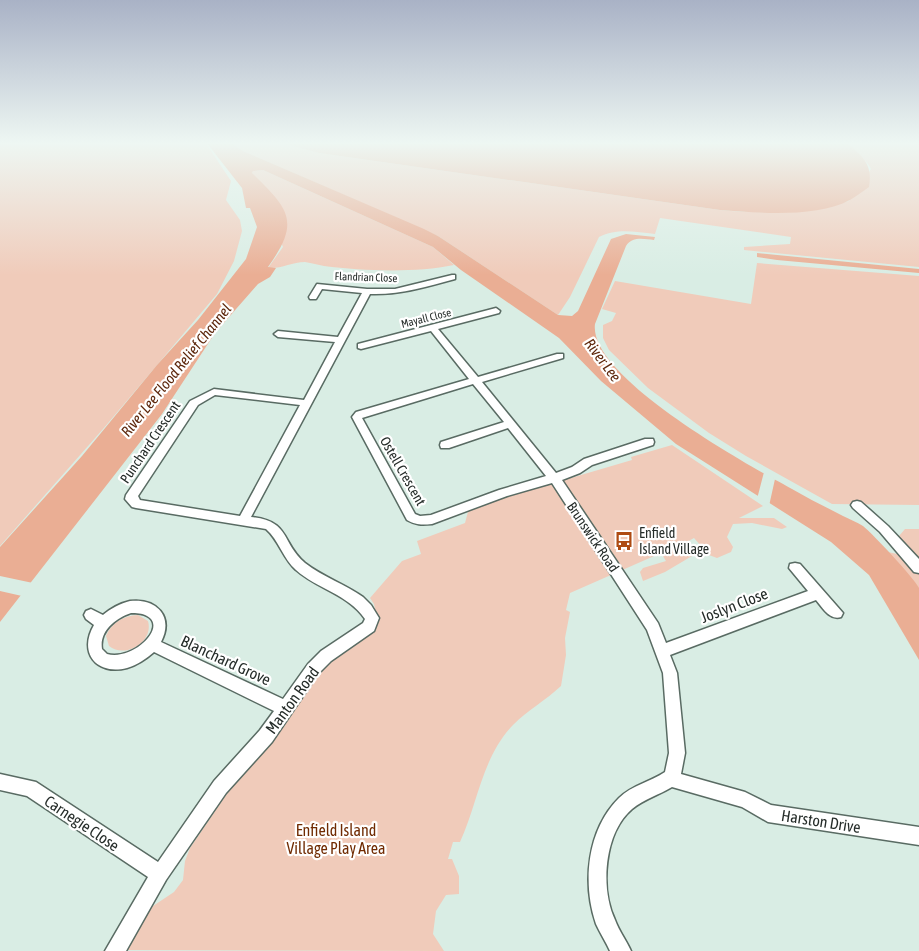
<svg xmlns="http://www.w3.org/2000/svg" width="919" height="951" font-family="'Asap Condensed',sans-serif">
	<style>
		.green { fill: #f0cbba }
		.water { fill: #eaae94 }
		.pier { fill: #d9ede4 }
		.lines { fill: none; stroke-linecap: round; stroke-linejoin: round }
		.minor-casing { stroke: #596b63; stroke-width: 3 }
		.minor { fill: #fff; fill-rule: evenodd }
		.labels { text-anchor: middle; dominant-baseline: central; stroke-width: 4.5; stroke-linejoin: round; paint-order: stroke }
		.far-street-label { font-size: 11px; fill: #252c29; stroke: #fff }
		.street-label { font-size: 14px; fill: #252c29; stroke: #fff }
		.poi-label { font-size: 14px; fill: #252c29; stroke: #fff; text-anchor: start }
		.water-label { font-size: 15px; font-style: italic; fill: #5e280d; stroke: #fff }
		.near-street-label { font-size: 16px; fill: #252c29; stroke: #fff }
		.near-park-label { font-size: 16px; fill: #702b02; stroke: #fff }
	</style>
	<rect width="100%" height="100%" fill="#d9ede4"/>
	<path class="green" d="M 8,142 L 205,142 L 231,181 L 226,200 L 240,220 L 242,231 L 234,261 L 217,294 L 103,429 L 0,546 L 0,145 Z
		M 230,142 L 277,142 L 319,153 L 720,210 C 764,214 806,214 849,201 L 871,169 L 868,164 L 847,142 L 914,142 L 919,146 L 919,267 L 744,250 L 744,247 L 790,244 L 791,237 L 660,218 L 655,234 C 635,232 617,228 599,237 L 570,297 L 558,315 L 438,236 L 243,151 Z
		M 263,170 L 433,247 L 454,265 C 415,273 364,271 324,266 C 318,265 312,263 305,262 C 292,262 281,269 268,268 L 283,247 L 252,173 L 253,171 Z
		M 757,263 L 919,276 L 919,505 L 832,504 L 746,456 L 709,433 L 648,388 L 609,350 L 603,338 L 603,325 L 612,321 L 616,313 L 602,309 L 615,281 L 751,304 Z
		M 672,445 L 763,506 L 739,518 L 774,518 L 787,527 L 782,529 L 752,523 L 733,524 L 727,537 L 733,547 L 731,552 L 717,558 L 709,555 L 694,538 L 685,543 L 692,556 L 665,572 L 643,581 L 640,572 L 643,568 L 666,561 L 661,553 L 570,593 L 566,610 L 570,612 L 565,638 L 566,655 L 561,686 C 546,700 528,710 513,725 C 482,757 478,803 460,842 L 453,842 L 448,859 L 452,859 L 459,876 L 459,894 L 446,895 L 436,911 L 433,934 L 444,951 L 122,950 L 153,906 L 174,892 L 183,880 L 185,861 L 190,848 L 230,789 L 309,685 L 326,663 L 377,619 L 374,604 L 370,598 L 402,561 L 421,554 L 417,541 L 465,523 L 469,508 L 632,460 L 631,457 Z
		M 905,529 L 919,529 L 919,589 L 888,552 L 911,557 L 899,536 Z
		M 138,615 L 148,621 C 154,642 125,659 109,646 L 106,636 C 112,622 123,616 138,615 Z"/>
	<path class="water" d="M 206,142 L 230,142 L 243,151 L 424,229 L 438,236 L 558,315 L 572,316 L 578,311 L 611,239 L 626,234 L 655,237 L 654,240 C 644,239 632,236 626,246 L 595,324 C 588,377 750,466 792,489 C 809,499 826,507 843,516 C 849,519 857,522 863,526 C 873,534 914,578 919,588 C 919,596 919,648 919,660 L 869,575 L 831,542 L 676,444 L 601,381 L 559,338 L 461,270 L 433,247 L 263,170 L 253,171 L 252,173 C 289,209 301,221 268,267 L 276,268 L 270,277 L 258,284 L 215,333 L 162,414 L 0,622 L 0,547 L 82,456 L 157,365 L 198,320 L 246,259 L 257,227 L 250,208 L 246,208 L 242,188 Z
		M 277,142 L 847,142 C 862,157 873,163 869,187 C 863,191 857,196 850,200 C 817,218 757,213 720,210 L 319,153 Z
		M 757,253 L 919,269 L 919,273 L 777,260 L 757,257 Z"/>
	<path class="pier" d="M 764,472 L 775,479 L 769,506 L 757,499 Z
		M 0,576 L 33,583 L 22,596 L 0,591 Z"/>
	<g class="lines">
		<g class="minor-casing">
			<path id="minor" d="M 452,275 L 455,275 L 455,279 C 426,287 400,295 370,294 L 251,517 C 291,521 281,543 305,563 C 323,577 345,584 363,597 L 371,605 L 379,618 L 374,631 L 331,661 L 318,674 L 272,742 L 226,793 L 166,880 L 126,951 L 105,951 L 148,877 L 27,796 L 0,790 L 0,774 L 36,782 L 158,862 L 214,781 L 260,730 L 274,711 L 154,652 C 146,659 137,665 127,668 C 96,676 78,652 94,625 L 86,619 L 84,615 L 86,611 L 91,609 L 103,615 C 110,609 121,603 130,601 C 157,598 174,617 161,642 L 283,699 L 308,664 L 321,651 L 363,623 L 365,619 C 348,594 317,589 296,570 C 283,559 279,540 266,529 L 136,508 L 132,507 L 125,499 L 126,495 L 190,401 L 214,389 L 304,400 L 335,342 L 278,337 L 274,334 L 278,331 L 338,337 L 362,293 L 322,289 L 316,299 L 310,299 L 309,297 L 317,284 L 367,289 L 395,289 ZM 215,395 L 300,405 L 240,516 L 140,500 L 138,496 L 198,405 ZM 131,613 C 136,613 142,613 147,616 C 168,627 133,661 107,654 L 102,649 C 99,631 116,618 131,613 Z
				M 496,308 L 500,311 L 499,313 L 438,329 L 478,377 L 557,354 L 563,354 L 563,358 L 482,382 L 556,473 L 572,467 L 584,459 L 645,439 L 653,439 L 654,442 L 653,445 L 592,465 L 580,473 L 562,480 L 658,623 L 666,643 L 808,591 L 789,568 L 790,564 L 795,563 L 800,564 L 843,613 L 841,617 C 830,621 822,607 816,600 L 670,655 L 677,673 L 685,753 L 681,774 L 745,792 L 771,805 L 919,827 L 919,845 L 768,822 L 742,807 L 672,787 C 659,795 644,799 632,809 C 604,833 600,888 615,920 C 619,931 626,940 631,951 L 610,951 C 606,942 600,933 596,924 C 582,883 587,830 619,798 C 632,785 650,782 665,772 L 669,753 L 663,673 L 647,630 L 552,483 L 507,496 L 432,524 C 421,525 416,525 407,520 L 352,417 L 356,412 L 469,379 L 431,331 L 361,349 L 358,348 L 358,344 ZM 473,384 L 504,422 L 441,442 L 440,445 L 441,448 L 449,448 L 508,428 L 546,476 L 499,490 L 431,515 L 420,516 L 415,514 L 362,418 Z
				M 857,501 L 861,502 L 888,526 L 919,559 L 919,573 L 914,572 L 880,532 L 853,508 L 851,505 L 853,502 Z"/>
		</g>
		<use href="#minor" class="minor"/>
	</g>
	<linearGradient id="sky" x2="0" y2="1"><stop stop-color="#a9b2c6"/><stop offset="0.52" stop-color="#eef7f3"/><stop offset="1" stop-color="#eef7f3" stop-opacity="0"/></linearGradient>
	<rect width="919" height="275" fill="url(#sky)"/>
	<defs>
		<g id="bus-bare" transform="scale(1.5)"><path d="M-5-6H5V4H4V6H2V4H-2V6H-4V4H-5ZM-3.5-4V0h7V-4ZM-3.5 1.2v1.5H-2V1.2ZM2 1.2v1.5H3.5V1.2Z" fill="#ae4b12" stroke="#fff" stroke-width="2.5" paint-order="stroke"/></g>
	</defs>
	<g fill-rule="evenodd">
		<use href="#bus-bare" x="624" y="541"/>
	</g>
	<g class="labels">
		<g class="far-street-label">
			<text transform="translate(366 277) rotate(2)">Flandrian Close</text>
			<text transform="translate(426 318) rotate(-14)">Mayall Close</text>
		</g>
		<g class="street-label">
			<text transform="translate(150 442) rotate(-56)">Punchard Crescent</text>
			<text transform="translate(403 471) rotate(60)">Ostell Crescent</text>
			<text transform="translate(593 537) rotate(56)">Brunswick Road</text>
		</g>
		<g class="poi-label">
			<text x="639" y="533">Enfield<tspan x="639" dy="16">Island Village</tspan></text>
		</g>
		<g class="water-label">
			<text transform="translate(603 360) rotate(53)">River Lee</text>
			<text transform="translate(176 370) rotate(-51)">River Lee Flood Relief Channel</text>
		</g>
		<g class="near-street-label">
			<text transform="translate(734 605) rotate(-21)">Joslyn Close</text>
			<text transform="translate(226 660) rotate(25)">Blanchard Grove</text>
			<text transform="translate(292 700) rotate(-54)">Manton Road</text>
			<text transform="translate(821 821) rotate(9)">Harston Drive</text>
			<text transform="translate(82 823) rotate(34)">Carnegie Close</text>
		</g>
		<g class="near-park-label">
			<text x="336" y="830">Enfield Island<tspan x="336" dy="18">Village Play Area</tspan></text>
		</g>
	</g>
</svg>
